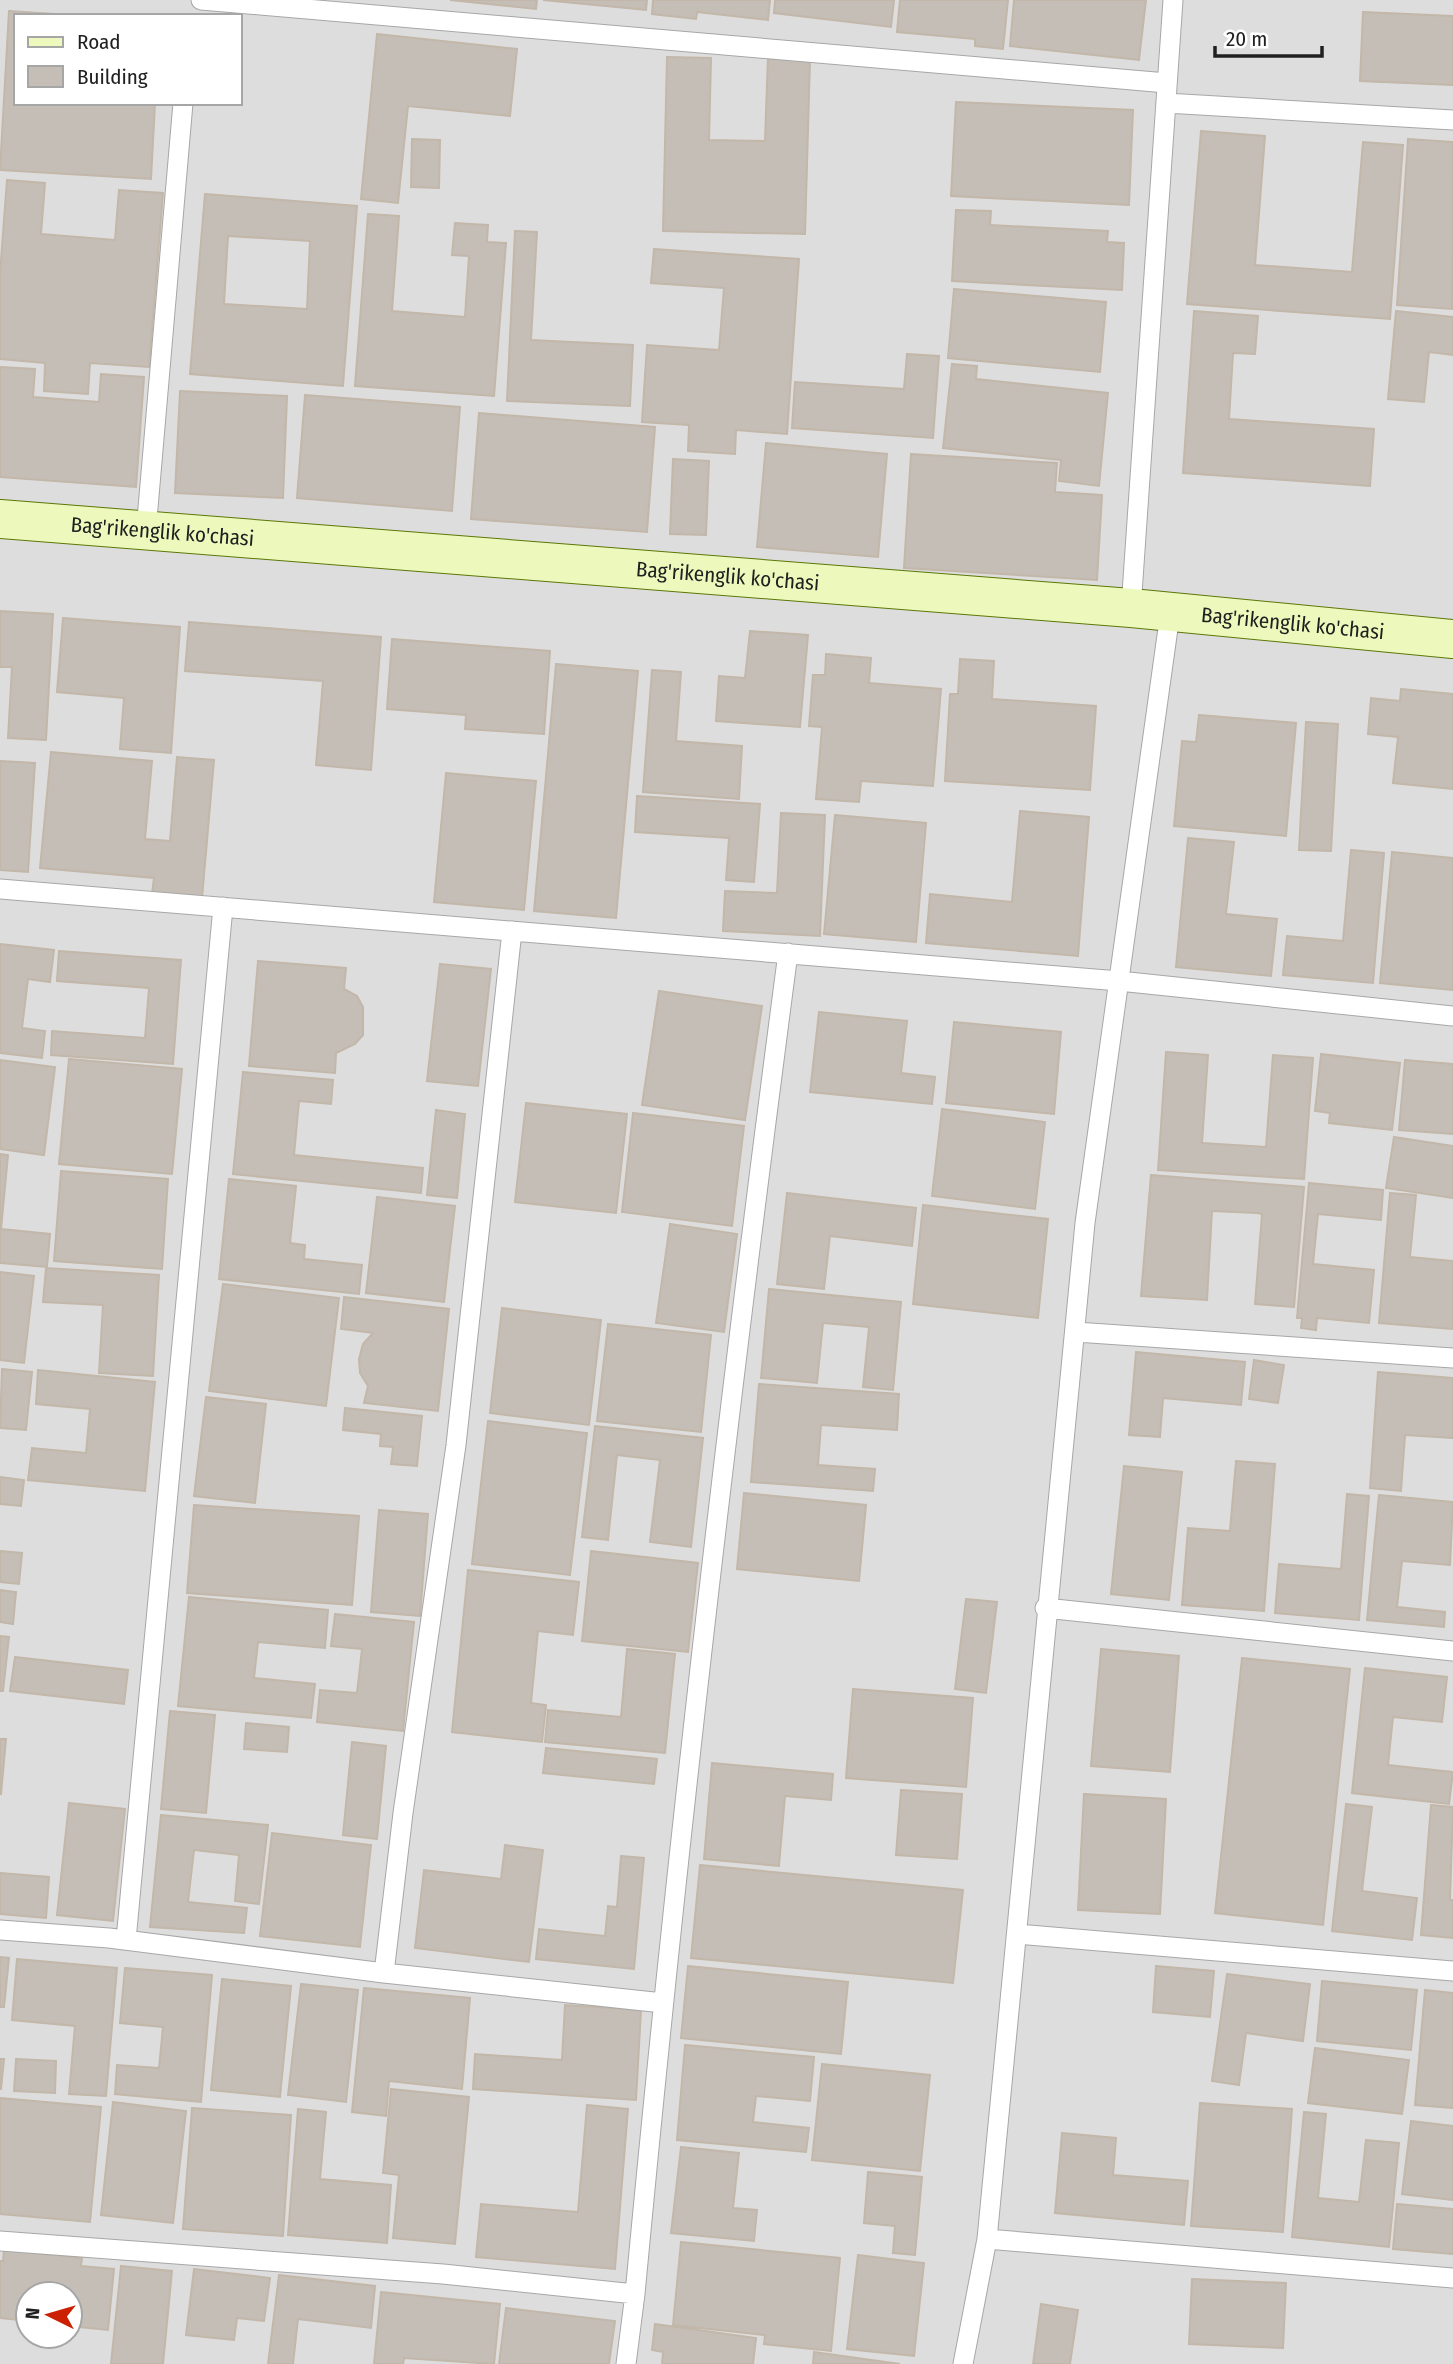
<svg xmlns="http://www.w3.org/2000/svg" width="1453" height="2364" font-family="'Fira Sans Condensed',sans-serif">
	<style>
		.residential { fill: #dedddd; fill-rule: evenodd }
		.building { fill: #c5beb6; stroke: #c2b7a9; stroke-width: 2; fill-rule: evenodd }
		.lines { fill: none; stroke-linecap: round; stroke-linejoin: round }
		.service-casing { stroke: #a7a7a7; stroke-width: 21 }
		.secondary-casing { stroke: #5b7707; stroke-width: 40 }
		.service { stroke: #fff; stroke-width: 19 }
		.secondary { stroke: #edf9bc; stroke-width: 38 }
		.labels { text-anchor: middle; dominant-baseline: central; stroke-width: 5; stroke-linejoin: round; paint-order: stroke }
		.street-label { font-size: 21px; fill: #202020; stroke: #fff }
	</style>
	<rect width="100%" height="100%" fill="#f0eee7"/>
	<path class="residential" d="M 0,0 L 1453,0 L 1453,2364 L 0,2364 ZM 16,16 L 240,16 L 240,103 L 16,103 ZM 28,2294 L 70,2294 L 70,2336 L 28,2336 Z"/>
	<path class="building" d="M 450,0 L 537,0 L 536,9 Z
		M 543,0 L 647,0 L 646,10 Z
		M 653,0 L 770,0 L 768,20 L 697,12 L 696,19 L 652,14 Z
		M 775,0 L 894,0 L 891,27 L 774,13 Z
		M 900,0 L 1008,0 L 1003,49 L 975,46 L 975,39 L 897,32 Z
		M 1014,0 L 1146,0 L 1139,60 L 1010,46 Z
		M 9,11 L 85,16 L 16,16 L 16,103 L 155,103 L 151,179 L 0,170 Z
		M 1363,12 L 1453,16 L 1453,85 L 1360,81 Z
		M 377,34 L 517,49 L 510,116 L 408,106 L 398,203 L 361,199 Z
		M 667,57 L 711,58 L 709,140 L 765,141 L 768,57 L 810,60 L 805,234 L 663,231 Z
		M 956,102 L 1133,110 L 1129,205 L 951,196 Z
		M 1201,131 L 1265,136 L 1255,265 L 1352,272 L 1363,142 L 1403,145 L 1390,319 L 1187,304 Z
		M 412,139 L 440,140 L 439,188 L 411,187 Z
		M 1408,139 L 1453,142 L 1452,309 L 1397,305 Z
		M 7,180 L 45,183 L 41,234 L 115,240 L 119,190 L 163,193 L 149,367 L 90,363 L 88,394 L 44,391 L 45,363 L 0,359 L 0,274 Z
		M 205,194 L 357,206 L 343,386 L 190,374 ZM 228,236 L 310,241 L 307,309 L 224,304 Z
		M 956,210 L 991,211 L 990,225 L 1108,231 L 1107,242 L 1124,243 L 1122,290 L 952,281 Z
		M 368,214 L 399,216 L 392,311 L 465,317 L 469,256 L 452,255 L 455,223 L 488,225 L 487,242 L 506,243 L 494,396 L 355,386 Z
		M 515,231 L 537,232 L 531,340 L 633,345 L 630,406 L 507,401 Z
		M 654,249 L 799,259 L 787,434 L 736,430 L 735,454 L 688,451 L 689,425 L 642,422 L 647,345 L 719,350 L 724,288 L 651,283 Z
		M 954,289 L 1106,302 L 1100,372 L 948,358 Z
		M 1194,311 L 1258,316 L 1255,354 L 1233,353 L 1229,419 L 1374,429 L 1370,486 L 1183,473 Z
		M 1396,311 L 1453,317 L 1453,355 L 1429,352 L 1424,402 L 1388,399 Z
		M 907,354 L 939,356 L 933,438 L 792,428 L 795,382 L 904,389 Z
		M 952,364 L 977,366 L 976,379 L 1108,393 L 1099,486 L 1059,481 L 1061,460 L 943,448 Z
		M 0,367 L 35,369 L 33,397 L 99,402 L 101,374 L 144,377 L 136,487 L 0,477 Z
		M 180,391 L 287,396 L 283,498 L 175,493 Z
		M 305,395 L 460,407 L 452,511 L 297,498 Z
		M 479,413 L 655,427 L 647,532 L 471,519 Z
		M 766,443 L 887,454 L 878,557 L 757,547 Z
		M 911,454 L 1057,463 L 1055,492 L 1102,495 L 1097,580 L 904,568 Z
		M 673,459 L 709,461 L 706,535 L 670,534 Z
		M 0,611 L 53,614 L 46,740 L 8,738 L 12,667 L 0,667 Z
		M 63,618 L 180,627 L 171,753 L 120,749 L 124,698 L 57,692 Z
		M 189,622 L 381,637 L 371,770 L 316,765 L 323,681 L 185,671 Z
		M 750,631 L 808,635 L 800,727 L 716,721 L 719,676 L 745,678 Z
		M 392,639 L 550,651 L 544,734 L 465,729 L 466,715 L 387,709 Z
		M 826,654 L 871,658 L 869,683 L 941,689 L 933,786 L 861,781 L 859,802 L 816,799 L 822,727 L 809,726 L 813,675 L 825,675 Z
		M 960,659 L 994,661 L 992,699 L 1096,706 L 1090,790 L 945,781 L 950,694 L 958,694 Z
		M 556,664 L 638,671 L 616,918 L 534,911 Z
		M 652,670 L 681,672 L 676,741 L 742,746 L 739,799 L 643,792 Z
		M 1401,689 L 1453,694 L 1453,789 L 1393,783 L 1398,737 L 1368,734 L 1371,698 L 1400,701 Z
		M 1199,715 L 1296,723 L 1286,836 L 1174,826 L 1182,741 L 1196,742 Z
		M 1306,722 L 1338,724 L 1331,851 L 1299,850 Z
		M 51,752 L 152,761 L 145,839 L 170,841 L 177,757 L 214,760 L 202,898 L 152,894 L 154,878 L 40,868 Z
		M 0,761 L 35,763 L 28,872 L 0,870 Z
		M 446,773 L 536,781 L 524,910 L 434,902 Z
		M 637,796 L 760,804 L 754,882 L 726,880 L 729,838 L 635,832 Z
		M 1020,811 L 1089,817 L 1078,956 L 926,943 L 930,894 L 1012,902 Z
		M 781,813 L 825,815 L 820,936 L 723,931 L 725,891 L 777,893 Z
		M 835,815 L 926,823 L 916,942 L 824,934 Z
		M 1188,838 L 1234,842 L 1226,914 L 1277,919 L 1271,976 L 1176,967 Z
		M 1351,850 L 1384,853 L 1373,983 L 1283,975 L 1287,936 L 1343,941 Z
		M 1392,852 L 1453,858 L 1453,990 L 1380,983 Z
		M 0,944 L 54,950 L 50,982 L 28,979 L 22,1028 L 45,1031 L 42,1058 L 0,1053 Z
		M 59,951 L 181,960 L 173,1064 L 51,1055 L 52,1031 L 145,1038 L 149,988 L 57,981 Z
		M 258,961 L 346,968 L 344,989 L 357,996 L 363,1007 L 363,1035 L 355,1044 L 336,1053 L 335,1073 L 249,1066 Z
		M 440,964 L 491,969 L 478,1086 L 427,1081 Z
		M 659,991 L 762,1006 L 745,1120 L 642,1105 Z
		M 819,1012 L 907,1021 L 901,1073 L 935,1077 L 932,1104 L 810,1092 Z
		M 954,1022 L 1061,1032 L 1054,1114 L 946,1103 Z
		M 1166,1052 L 1208,1055 L 1202,1143 L 1266,1147 L 1273,1055 L 1313,1058 L 1304,1179 L 1158,1170 Z
		M 1321,1054 L 1400,1063 L 1392,1130 L 1329,1123 L 1330,1113 L 1315,1111 Z
		M 69,1059 L 182,1069 L 172,1174 L 59,1164 Z
		M 0,1060 L 55,1067 L 44,1155 L 0,1149 Z
		M 1405,1060 L 1453,1064 L 1453,1134 L 1399,1130 Z
		M 243,1072 L 333,1080 L 331,1104 L 299,1101 L 294,1155 L 423,1168 L 421,1193 L 233,1174 Z
		M 526,1103 L 627,1114 L 616,1213 L 515,1202 Z
		M 942,1109 L 1045,1122 L 1035,1209 L 932,1196 Z
		M 436,1110 L 465,1114 L 457,1198 L 427,1195 Z
		M 633,1113 L 744,1126 L 732,1226 L 622,1212 Z
		M 1394,1137 L 1453,1146 L 1453,1198 L 1386,1188 Z
		M 0,1154 L 8,1155 L 1,1229 L 50,1234 L 47,1267 L 0,1263 Z
		M 61,1171 L 168,1179 L 162,1269 L 54,1261 Z
		M 1151,1175 L 1304,1187 L 1294,1307 L 1255,1304 L 1262,1214 L 1257,1213 L 1212,1211 L 1207,1300 L 1141,1296 Z
		M 229,1179 L 296,1186 L 290,1243 L 305,1245 L 304,1259 L 362,1265 L 359,1294 L 219,1279 Z
		M 1309,1183 L 1383,1190 L 1381,1220 L 1318,1214 L 1313,1264 L 1374,1270 L 1369,1323 L 1317,1318 L 1316,1330 L 1301,1328 L 1302,1318 L 1297,1318 Z
		M 787,1193 L 916,1208 L 912,1246 L 830,1236 L 824,1289 L 777,1284 Z
		M 1390,1193 L 1416,1195 L 1410,1257 L 1453,1261 L 1453,1329 L 1379,1323 Z
		M 377,1197 L 455,1206 L 444,1302 L 366,1293 Z
		M 923,1205 L 1048,1219 L 1038,1318 L 913,1304 Z
		M 670,1224 L 737,1234 L 724,1332 L 656,1323 Z
		M 46,1268 L 159,1275 L 153,1376 L 99,1373 L 103,1305 L 43,1302 Z
		M 0,1272 L 34,1276 L 24,1363 L 0,1360 Z
		M 223,1284 L 339,1298 L 326,1406 L 209,1391 Z
		M 769,1289 L 901,1302 L 893,1390 L 863,1387 L 869,1327 L 823,1323 L 817,1383 L 761,1378 Z
		M 344,1297 L 449,1309 L 438,1411 L 364,1403 L 368,1386 L 360,1373 L 359,1359 L 363,1344 L 373,1333 L 341,1329 Z
		M 502,1308 L 601,1320 L 589,1425 L 490,1413 Z
		M 608,1324 L 711,1335 L 701,1432 L 597,1421 Z
		M 1136,1352 L 1245,1362 L 1241,1405 L 1163,1398 L 1160,1437 L 1129,1435 Z
		M 1254,1360 L 1284,1365 L 1278,1403 L 1249,1399 Z
		M 2,1369 L 32,1372 L 26,1430 L 0,1428 Z
		M 38,1370 L 155,1382 L 145,1491 L 28,1480 L 32,1448 L 86,1453 L 90,1409 L 36,1404 Z
		M 1378,1372 L 1453,1378 L 1453,1438 L 1405,1435 L 1401,1491 L 1370,1488 Z
		M 759,1384 L 899,1394 L 897,1430 L 821,1425 L 818,1465 L 875,1469 L 873,1491 L 751,1482 Z
		M 206,1397 L 266,1404 L 255,1503 L 194,1496 Z
		M 345,1408 L 422,1416 L 417,1466 L 391,1464 L 393,1447 L 380,1446 L 381,1434 L 343,1430 Z
		M 488,1421 L 587,1433 L 570,1575 L 472,1564 Z
		M 595,1426 L 703,1438 L 691,1547 L 650,1542 L 660,1460 L 617,1455 L 608,1540 L 582,1537 Z
		M 1236,1461 L 1275,1464 L 1264,1611 L 1182,1605 L 1188,1528 L 1230,1531 Z
		M 1124,1466 L 1182,1472 L 1169,1600 L 1111,1594 Z
		M 0,1477 L 24,1480 L 21,1506 L 0,1504 Z
		M 744,1493 L 866,1505 L 859,1581 L 737,1569 Z
		M 1347,1494 L 1369,1496 L 1359,1620 L 1275,1613 L 1279,1564 L 1341,1569 Z
		M 1379,1495 L 1453,1502 L 1450,1565 L 1402,1561 L 1397,1607 L 1445,1612 L 1444,1627 L 1367,1620 Z
		M 194,1505 L 359,1516 L 352,1605 L 187,1593 Z
		M 379,1510 L 428,1514 L 420,1616 L 371,1612 Z
		M 0,1551 L 22,1553 L 19,1584 L 0,1582 Z
		M 591,1551 L 698,1563 L 688,1652 L 582,1641 Z
		M 468,1570 L 579,1582 L 573,1635 L 538,1631 L 531,1703 L 546,1705 L 542,1742 L 452,1732 Z
		M 0,1590 L 16,1592 L 13,1624 L 0,1622 Z
		M 189,1597 L 328,1610 L 325,1648 L 258,1642 L 254,1678 L 315,1684 L 311,1718 L 178,1706 Z
		M 966,1599 L 997,1602 L 986,1693 L 955,1689 Z
		M 335,1614 L 414,1622 L 403,1731 L 317,1722 L 320,1690 L 357,1693 L 362,1649 L 331,1646 Z
		M 0,1636 L 9,1637 L 3,1691 L 0,1691 Z
		M 627,1649 L 675,1654 L 665,1753 L 545,1742 L 548,1710 L 621,1717 Z
		M 1101,1649 L 1179,1656 L 1170,1772 L 1091,1766 Z
		M 15,1657 L 128,1670 L 124,1704 L 10,1691 Z
		M 1242,1658 L 1350,1669 L 1323,1925 L 1215,1913 Z
		M 1365,1668 L 1447,1677 L 1442,1722 L 1393,1717 L 1388,1765 L 1453,1772 L 1449,1804 L 1352,1793 Z
		M 853,1689 L 973,1698 L 966,1787 L 846,1778 Z
		M 170,1711 L 215,1715 L 206,1813 L 161,1809 Z
		M 246,1723 L 289,1727 L 287,1752 L 244,1749 Z
		M 0,1739 L 6,1739 L 1,1794 L 0,1794 Z
		M 352,1742 L 386,1746 L 377,1839 L 343,1835 Z
		M 546,1748 L 657,1759 L 654,1784 L 543,1773 Z
		M 712,1763 L 833,1774 L 831,1800 L 785,1796 L 779,1866 L 704,1859 Z
		M 901,1790 L 962,1794 L 957,1859 L 896,1855 Z
		M 1084,1794 L 1166,1799 L 1160,1914 L 1078,1910 Z
		M 69,1803 L 125,1809 L 113,1921 L 57,1915 Z
		M 1346,1804 L 1372,1807 L 1362,1891 L 1417,1898 L 1412,1940 L 1332,1931 Z
		M 1431,1805 L 1453,1807 L 1450,1900 L 1453,1900 L 1453,1938 L 1421,1935 Z
		M 161,1815 L 268,1825 L 259,1904 L 235,1901 L 239,1855 L 194,1850 L 188,1902 L 247,1908 L 244,1933 L 150,1927 Z
		M 272,1833 L 371,1845 L 360,1947 L 260,1936 Z
		M 505,1845 L 543,1850 L 529,1962 L 415,1948 L 424,1870 L 501,1879 Z
		M 621,1856 L 644,1858 L 634,1969 L 536,1959 L 539,1929 L 605,1936 L 608,1906 L 617,1907 Z
		M 700,1865 L 963,1890 L 953,1983 L 691,1958 Z
		M 0,1873 L 49,1877 L 46,1918 L 0,1914 Z
		M 0,1957 L 9,1958 L 4,2007 L 0,2007 Z
		M 17,1959 L 117,1968 L 106,2096 L 69,2094 L 75,2026 L 12,2020 Z
		M 688,1966 L 848,1982 L 841,2054 L 681,2038 Z
		M 1156,1966 L 1214,1971 L 1210,2017 L 1153,2012 Z
		M 125,1968 L 212,1975 L 201,2102 L 115,2094 L 117,2065 L 159,2068 L 163,2027 L 120,2023 Z
		M 1227,1974 L 1310,1984 L 1303,2041 L 1246,2033 L 1239,2085 L 1212,2081 Z
		M 222,1979 L 291,1986 L 280,2097 L 211,2090 Z
		M 1322,1981 L 1417,1990 L 1411,2050 L 1317,2041 Z
		M 301,1984 L 358,1990 L 346,2102 L 288,2095 Z
		M 364,1988 L 470,1998 L 462,2089 L 389,2081 L 386,2116 L 352,2112 Z
		M 1425,1990 L 1453,1993 L 1453,2108 L 1415,2105 Z
		M 565,2005 L 641,2010 L 636,2100 L 473,2089 L 475,2054 L 562,2060 Z
		M 685,2045 L 814,2057 L 810,2101 L 756,2096 L 753,2122 L 809,2128 L 806,2152 L 677,2140 Z
		M 1315,2048 L 1409,2060 L 1402,2114 L 1308,2103 Z
		M 0,2059 L 4,2059 L 1,2089 L 0,2089 Z
		M 16,2059 L 56,2061 L 55,2093 L 14,2091 Z
		M 822,2064 L 930,2075 L 920,2171 L 812,2160 Z
		M 391,2089 L 469,2097 L 455,2244 L 393,2238 L 399,2175 L 383,2173 Z
		M 0,2098 L 101,2107 L 90,2222 L 0,2214 Z
		M 113,2102 L 186,2111 L 173,2223 L 101,2215 Z
		M 1200,2103 L 1292,2109 L 1283,2232 L 1191,2226 Z
		M 587,2105 L 628,2109 L 615,2269 L 476,2257 L 481,2204 L 578,2212 Z
		M 192,2108 L 291,2115 L 283,2236 L 183,2229 Z
		M 298,2109 L 326,2112 L 320,2179 L 391,2185 L 387,2243 L 288,2235 Z
		M 1304,2112 L 1326,2114 L 1318,2198 L 1359,2202 L 1366,2140 L 1399,2143 L 1389,2247 L 1292,2237 Z
		M 1411,2121 L 1453,2126 L 1453,2200 L 1402,2194 Z
		M 1062,2133 L 1116,2138 L 1113,2175 L 1188,2181 L 1184,2225 L 1055,2213 Z
		M 681,2147 L 739,2153 L 733,2208 L 757,2210 L 754,2241 L 671,2233 Z
		M 868,2172 L 922,2177 L 915,2255 L 893,2253 L 895,2226 L 864,2223 Z
		M 1397,2204 L 1453,2209 L 1453,2254 L 1393,2249 Z
		M 681,2242 L 840,2258 L 831,2351 L 764,2344 L 765,2335 L 673,2325 Z
		M 4,2250 L 82,2258 L 81,2266 L 114,2269 L 108,2330 L 70,2326 L 70,2294 L 28,2294 L 28,2321 L 0,2318 L 0,2261 L 3,2261 Z
		M 858,2255 L 924,2263 L 914,2356 L 847,2349 Z
		M 121,2266 L 172,2271 L 163,2364 L 111,2364 Z
		M 194,2269 L 270,2278 L 264,2321 L 237,2318 L 234,2340 L 186,2335 Z
		M 279,2275 L 375,2286 L 371,2328 L 298,2319 L 293,2364 L 268,2364 Z
		M 1192,2279 L 1286,2283 L 1283,2348 L 1189,2344 Z
		M 381,2292 L 500,2304 L 494,2364 L 404,2358 L 403,2364 L 374,2364 Z
		M 1041,2304 L 1078,2310 L 1070,2364 L 1033,2364 Z
		M 506,2308 L 615,2321 L 609,2364 L 499,2364 Z
		M 655,2324 L 756,2338 L 753,2364 L 662,2364 L 663,2352 L 652,2350 Z
		M 814,2352 L 900,2364 L 813,2364 Z"/>
	<g class="lines">
		<g class="service-casing">
			<path id="service" d="M 201,0 L 1167,83
				M 1166,103 L 1453,120
				M 146,531 L 183,103
				M 1131,608 L 1173,0
				M 0,889 L 1119,981 L 1453,1016
				M 512,931 L 456,1445 L 403,1813 L 384,1973 L 663,2003
				M 1076,1332 L 1453,1358
				M 1045,1608 L 1453,1651
				M 0,1930 L 109,1938 L 384,1973
				M 1017,1934 L 1453,1971
				M 126,1940 L 223,907
				M 987,2239 L 1453,2278
				M 0,2241 L 443,2274 L 635,2294 L 626,2364
				M 635,2294 C 677,1845 729,1400 788,953
				M 963,2364 L 987,2239 L 1085,1223 L 1170,614"/>
		</g>
		<g class="secondary-casing">
			<g id="secondary">
				<path id="s1" d="M 0,519 L 1131,608 L 1453,639"/>
			</g>
		</g>
		<use href="#service" class="service"/>
		<use href="#secondary" class="secondary"/>
	</g>
	<g class="labels">
		<g class="street-label">
			<text stroke="none"><textPath href="#s1" startOffset="163">Bag'rikenglik ko'chasi</textPath></text>
			<text stroke="none"><textPath href="#s1" startOffset="730">Bag'rikenglik ko'chasi</textPath></text>
			<text stroke="none"><textPath href="#s1" startOffset="1297">Bag'rikenglik ko'chasi</textPath></text>
		</g>
	</g>
	<rect x="14" y="14" width="228" height="91" fill="#ffffff" stroke="#a6a6a6" stroke-width="2"/>
	<rect x="28" y="37" width="35" height="10" fill="#edf9bc" stroke="#a6a6a6" stroke-width="2"/>
	<text x="77" y="49" font-size="21" fill="#202020">Road</text>
	<rect x="28" y="66" width="35" height="21" fill="#c5beb6" stroke="#a6a6a6" stroke-width="2"/>
	<text x="77" y="84" font-size="21" fill="#202020">Building</text>
	<g transform="translate(49 2315) rotate(275)"><circle r="33" fill="#ffffff" stroke="#a6a6a6" stroke-width="2"/>
	<path d="M0-5L12 26L0 18L-12 26Z" fill="#cc2003"/>
	<text y="-10" font-size="19" font-weight="bold" text-anchor="middle" fill="#202020">N</text>
	</g>
	<path d="M1215 46v10h107v-10" fill="none" stroke="#202020" stroke-width="3.5"/>
	<text x="1226" y="46" font-size="21" fill="#202020" stroke="#ffffff" stroke-width="5" paint-order="stroke">20 m</text>
</svg>
